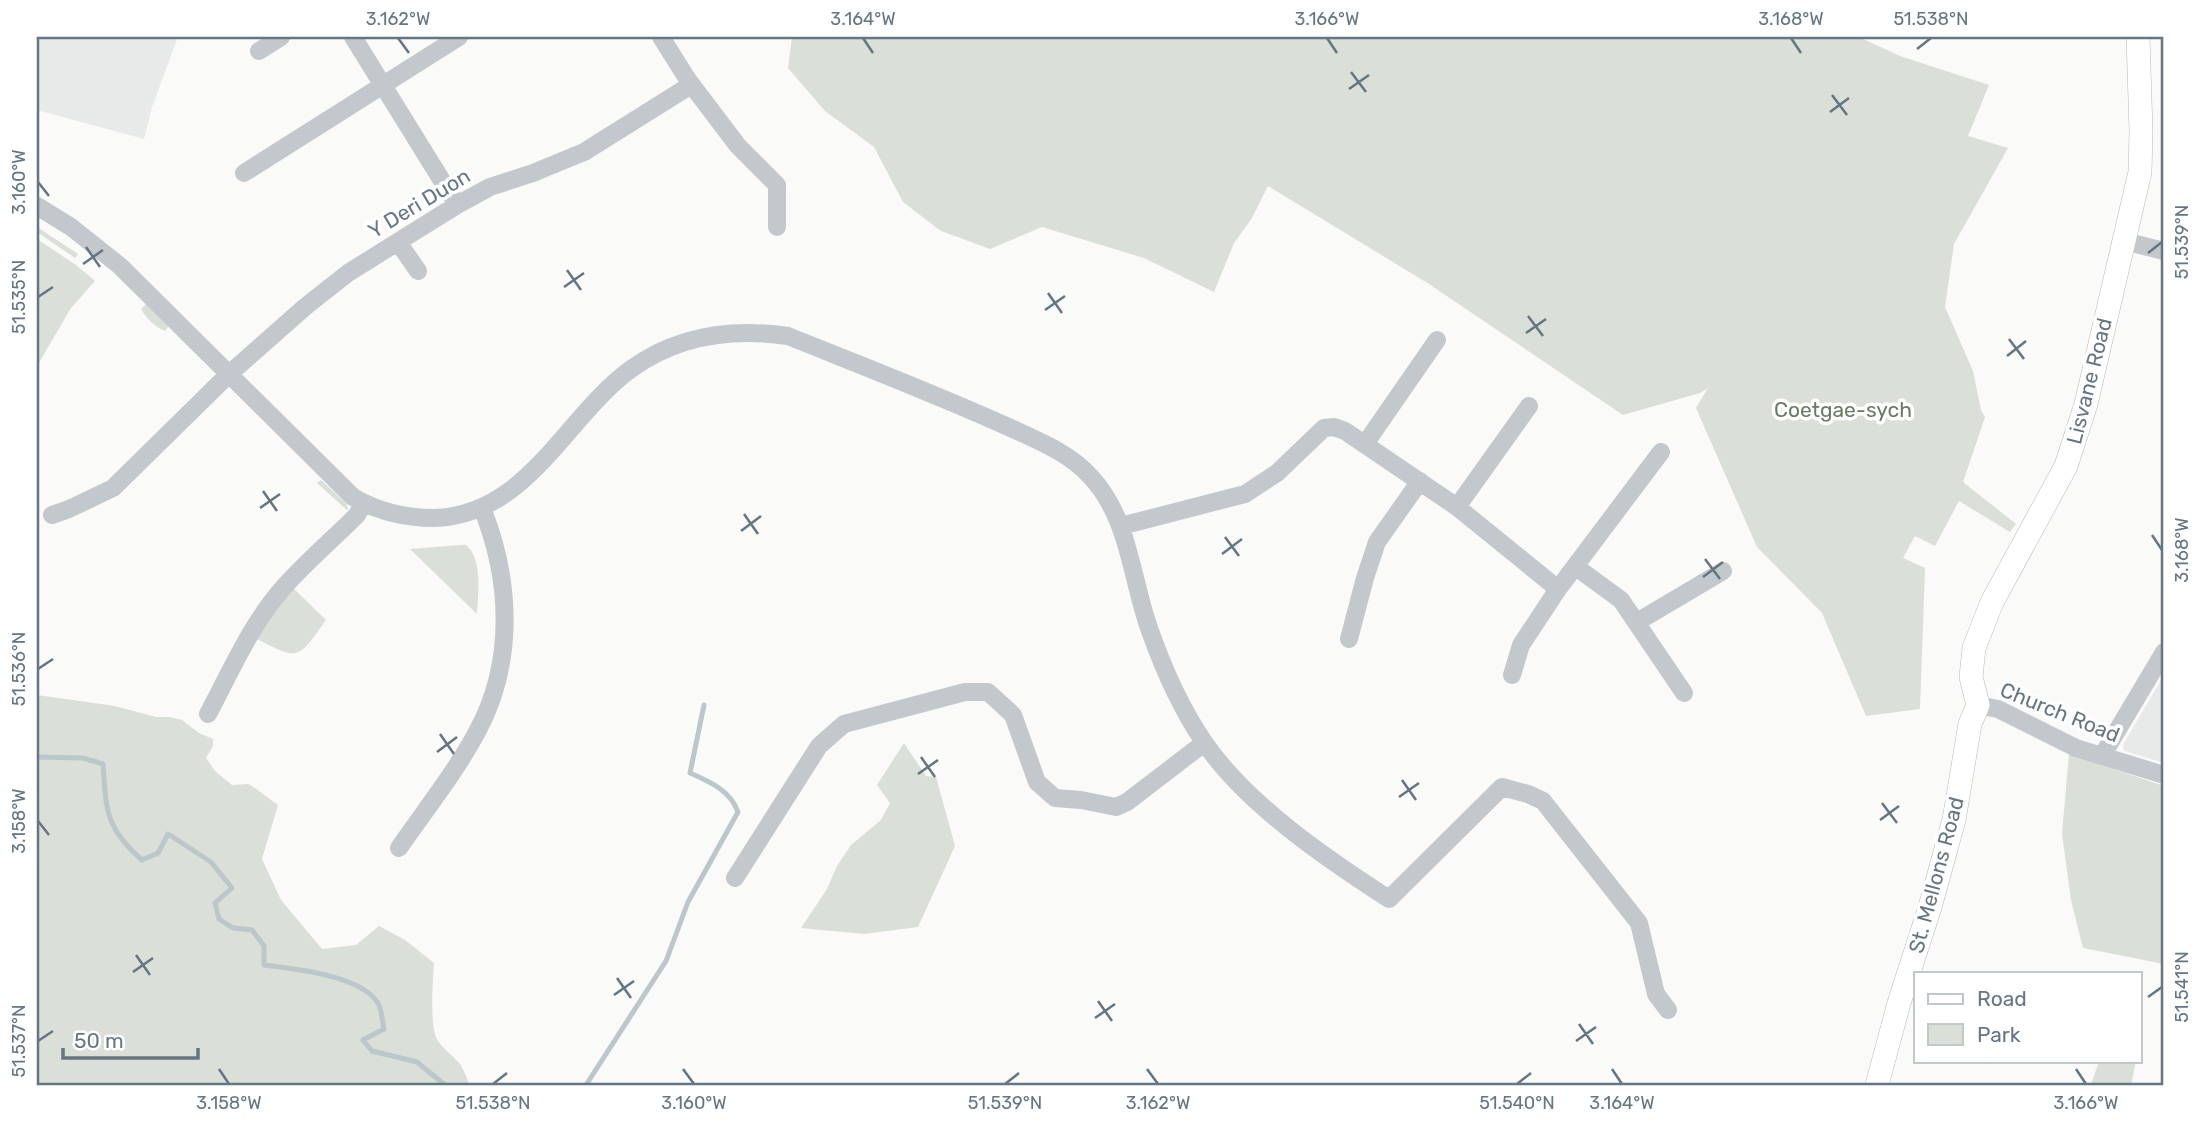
<svg xmlns="http://www.w3.org/2000/svg" width="2201" height="1122" font-family="Rubik,sans-serif">
	<style>
		.built { fill: #e8e9e9 }
		.green { fill: #dadfd7 }
		.lines { fill: none; stroke-linecap: round; stroke-linejoin: round }
		.stream { stroke: #bbc7cb; stroke-width: 5 }
		.major-casing { stroke: #b5babe; stroke-width: 24 }
		.minor { stroke: #c3c8cc; stroke-width: 18 }
		.major { stroke: #fff; stroke-width: 23 }
		.ticks { fill: none; stroke: #657683; stroke-width: 2.5 }
		.labels { text-anchor: middle; dominant-baseline: central; stroke-width: 7; stroke-linejoin: round; paint-order: stroke }
		.street-label { font-size: 21px; fill: #657683; stroke: #fff }
		.park-label { font-size: 21px; fill: #687a64; stroke: #fff }
		.neatline { fill: none; stroke: #657683; stroke-width: 2.5 }
		.ticks-label { font-size: 18px; text-anchor: middle; fill: #657683 }
	</style>
	<rect width="100%" height="100%" fill="#fafaf8"/>
	<path class="built" d="M 37,37 L 178,37 L 152,107 L 144,139 L 37,110 Z
		M 2164,675 L 2164,763 L 2125,751 L 2123,748 L 2124,743 Z"/>
	<path class="green" d="M 792,37 L 1859,37 L 1900,56 L 1989,85 L 1968,136 L 2008,148 L 1954,244 L 1945,307 L 1973,371 L 1981,410 L 1985,417 L 1963,482 L 2016,524 L 2010,532 L 1959,501 L 1935,546 L 1915,536 L 1903,558 L 1925,568 L 1920,709 L 1866,716 L 1822,613 L 1757,547 L 1696,408 L 1708,388 L 1700,393 L 1623,415 L 1429,284 L 1268,186 L 1252,218 L 1234,243 L 1214,292 L 1144,258 L 1042,227 L 990,249 L 941,231 L 903,202 L 874,147 L 825,111 L 788,68 Z
		M 37,227 L 78,254 L 75,258 L 37,232 Z
		M 37,239 L 76,265 L 95,281 L 71,308 L 37,366 Z
		M 146,304 L 169,326 L 165,331 C 155,327 146,318 141,309 Z
		M 321,480 L 347,504 L 348,511 L 317,483 Z
		M 461,545 L 466,545 C 483,559 478,594 477,614 L 410,549 Z
		M 292,587 L 326,620 C 297,660 300,661 255,638 Z
		M 37,695 L 115,706 L 156,717 L 170,717 L 182,720 L 199,733 L 213,739 L 213,746 L 206,758 L 215,771 L 232,785 L 249,784 L 278,805 L 262,859 L 281,900 L 322,949 L 356,945 L 379,926 L 405,940 L 434,963 C 433,979 429,1029 438,1041 C 453,1061 461,1056 469,1085 L 37,1085 Z
		M 904,743 L 926,776 L 936,777 L 955,846 L 918,927 L 864,934 L 801,928 L 827,889 L 837,866 L 851,845 L 881,820 L 890,803 L 877,785 Z
		M 2069,754 L 2164,786 L 2164,964 L 2083,948 L 2071,900 L 2062,834 Z
		M 2099,1061 L 2136,1061 L 2131,1085 L 2091,1085 Z"/>
	<g class="lines">
		<path class="stream" d="M 37,757 L 83,758 L 103,764 C 106,809 105,828 142,860 L 158,853 L 168,834 L 211,862 L 232,888 L 215,903 L 219,919 L 233,928 L 252,930 L 264,946 L 264,965 C 294,969 360,975 378,1003 C 382,1010 382,1021 384,1029 L 363,1040 L 372,1051 L 417,1062 L 445,1085
			M 586,1085 L 666,961 L 688,902 L 738,812 C 730,790 710,782 690,773 L 704,705"/>
		<g class="major-casing">
			<path id="major" d="M 1877,1085 L 1899,1003 L 1930,907 L 1954,820 L 1970,724 L 1978,705 L 1971,677 L 1974,648 L 1992,602 L 2066,466 L 2086,404 L 2140,172 L 2141,131 L 2138,37"/>
		</g>
		<path class="minor" d="M 353,37 L 457,205
			M 661,37 L 688,80 L 738,146 L 777,185 L 777,227
			M 259,51 L 281,37
			M 244,173 L 459,37
			M 37,206 L 71,227 L 120,266 L 353,497 C 379,512 404,518 434,518 C 528,515 564,418 631,369 C 678,335 733,328 788,336 C 860,365 933,393 1004,425 C 1034,439 1067,451 1090,476 C 1129,517 1131,577 1149,628 C 1163,668 1180,707 1204,742 C 1246,804 1327,859 1389,899 L 1502,787 L 1528,794 L 1543,801 L 1639,923 L 1656,994 L 1668,1010
			M 2124,241 L 2164,251
			M 398,242 L 418,271
			M 1365,444 L 1437,340
			M 1457,507 L 1529,406
			M 52,515 L 69,509 L 113,488 L 228,375 L 305,307 L 348,273 L 457,205 L 490,187 L 533,173 L 584,152 L 691,85
			M 1121,526 L 1245,494 L 1277,473 L 1324,428 L 1334,427 L 1345,431 L 1457,507 L 1558,589
			M 1576,567 L 1621,600 L 1684,693
			M 1637,622 L 1723,571
			M 1349,639 L 1365,578 L 1377,542 L 1420,481
			M 1512,675 L 1521,645 L 1558,589 L 1661,452
			M 1978,705 L 1998,709 L 2076,748 L 2164,775
			M 208,714 C 231,671 251,624 283,588 C 306,562 333,539 357,515 L 363,503
			M 2102,756 L 2164,652
			M 399,848 C 425,810 455,773 477,732 C 515,662 511,580 482,508
			M 735,878 L 819,746 L 844,724 L 965,692 L 988,692 L 1013,715 L 1037,782 L 1055,798 L 1081,800 L 1116,807 L 1127,802 L 1204,743"/>
		<use href="#major" class="major"/>
	</g>
	<path class="ticks" d="M 398,38 L 409,53M 863,38 L 873,53M 1327,38 L 1337,53M 1791,38 L 1801,53M 1917,49 L 1931,38M 1351,72 L 1366,92M 1349,89 L 1369,75M 1832,95 L 1847,115M 1830,112 L 1849,98M 38,182 L 49,196M 86,247 L 100,267M 2148,253 L 2162,242M 83,264 L 103,250M 567,270 L 581,290M 564,287 L 584,273M 1048,293 L 1062,313M 38,297 L 53,287M 1045,310 L 1065,296M 1528,316 L 1543,336M 1526,333 L 1546,319M 2009,339 L 2024,359M 2007,356 L 2026,341M 263,491 L 277,511M 260,508 L 280,494M 744,514 L 758,534M 741,531 L 761,516M 2152,535 L 2162,550M 1225,537 L 1239,556M 1222,554 L 1242,539M 1705,559 L 1720,579M 1703,577 L 1723,562M 38,669 L 53,659M 440,734 L 454,754M 437,752 L 457,737M 921,757 L 935,777M 918,774 L 938,760M 1402,780 L 1416,800M 1399,797 L 1419,783M 1882,803 L 1897,823M 1880,820 L 1899,806M 38,821 L 49,835M 136,955 L 150,975M 133,972 L 153,958M 617,978 L 631,998M 614,995 L 634,981M 2148,997 L 2162,987M 1098,1001 L 1112,1021M 1095,1018 L 1115,1004M 1579,1024 L 1593,1044M 38,1041 L 53,1031M 1576,1041 L 1596,1027M 219,1069 L 229,1084M 683,1069 L 694,1084M 1147,1069 L 1158,1084M 1612,1069 L 1622,1084M 2076,1069 L 2086,1084M 493,1084 L 507,1073M 1005,1084 L 1019,1073M 1517,1084 L 1531,1073"/>
	<g class="labels">
		<g class="street-label">
			<text transform="translate(419 203) rotate(-31)">Y Deri Duon</text>
			<text transform="translate(2089 381) rotate(-76)">Lisvane Road</text>
			<text transform="translate(2060 712) rotate(22)">Church Road</text>
			<text transform="translate(1936 875) rotate(-75)">St. Mellons Road</text>
		</g>
		<g class="park-label">
			<text x="1843" y="409">Coetgae-sych</text>
		</g>
	</g>
	<rect width="2201" height="1122" fill="none" stroke="#ffffff" stroke-width="77"/>
	<rect x="1914" y="972" width="228" height="91" fill="#ffffff" stroke="#c1c8cd" stroke-width="2"/>
	<rect x="1928" y="994" width="35" height="10" fill="#ffffff" stroke="#c1c8cd" stroke-width="2"/>
	<text x="1977" y="1006" font-size="21" fill="#657683">Road</text>
	<rect x="1928" y="1024" width="35" height="21" fill="#dadfd7" stroke="#c1c8cd" stroke-width="2"/>
	<text x="1977" y="1042" font-size="21" fill="#657683">Park</text>
	<path d="M63 1048v10h135v-10" fill="none" stroke="#657683" stroke-width="3.5"/>
	<text x="74" y="1048" font-size="21" fill="#657683" stroke="#ffffff" stroke-width="5" paint-order="stroke">50 m</text>
	<rect x="38" y="38" width="2124" height="1046" class="neatline"/>
	<g class="ticks-label">
		<text x="398" y="25">3.162°W</text>
		<text x="863" y="25">3.164°W</text>
		<text x="1327" y="25">3.166°W</text>
		<text x="1791" y="25">3.168°W</text>
		<text x="1931" y="25">51.538°N</text>
		<text transform="translate(19 182) rotate(-90)" y="6">3.160°W</text>
		<text transform="translate(2182 242) rotate(-90)" y="6">51.539°N</text>
		<text transform="translate(19 297) rotate(-90)" y="6">51.535°N</text>
		<text transform="translate(2182 550) rotate(-90)" y="6">3.168°W</text>
		<text transform="translate(19 669) rotate(-90)" y="6">51.536°N</text>
		<text transform="translate(19 821) rotate(-90)" y="6">3.158°W</text>
		<text transform="translate(2182 987) rotate(-90)" y="6">51.541°N</text>
		<text transform="translate(19 1041) rotate(-90)" y="6">51.537°N</text>
		<text x="229" y="1109">3.158°W</text>
		<text x="493" y="1109">51.538°N</text>
		<text x="694" y="1109">3.160°W</text>
		<text x="1005" y="1109">51.539°N</text>
		<text x="1158" y="1109">3.162°W</text>
		<text x="1517" y="1109">51.540°N</text>
		<text x="1622" y="1109">3.164°W</text>
		<text x="2086" y="1109">3.166°W</text>
	</g>
</svg>
